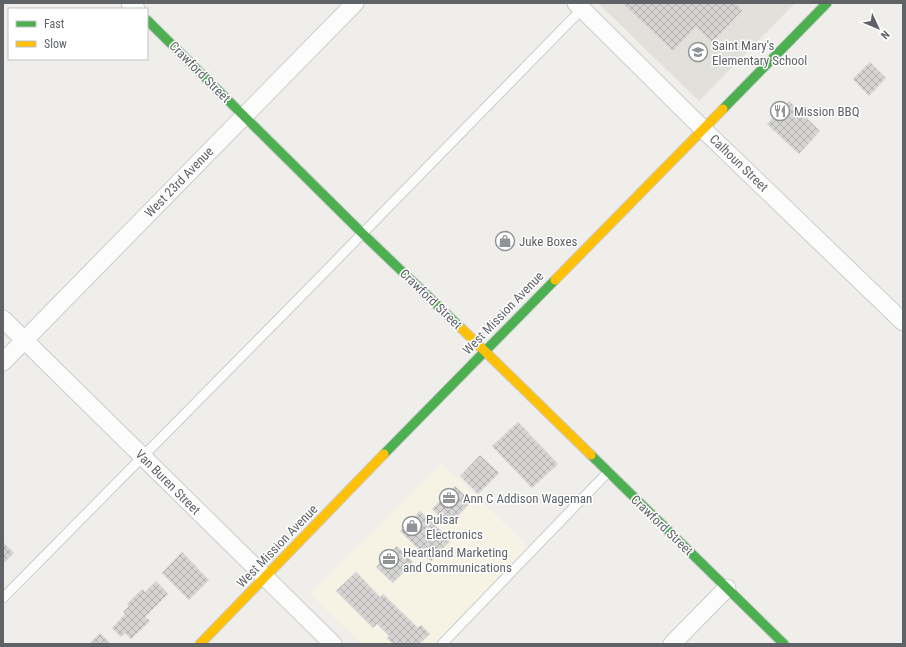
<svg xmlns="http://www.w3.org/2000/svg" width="906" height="647" font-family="'Roboto Condensed',sans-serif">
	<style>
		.commercial { fill: #f7f3e4 }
		.education { fill: #e2e0da }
		.building { fill: url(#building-cross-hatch); stroke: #deddd9 }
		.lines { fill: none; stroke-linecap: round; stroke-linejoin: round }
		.lane-casing { stroke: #cbcccc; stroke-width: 11 }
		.street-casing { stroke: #cbcccc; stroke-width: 19 }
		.fast-casing { stroke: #cacacb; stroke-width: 11 }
		.slow-casing { stroke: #cacacb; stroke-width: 11 }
		.lane { stroke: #fdfcfc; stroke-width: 9 }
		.street { stroke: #fdfcfc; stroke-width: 17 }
		.fast { stroke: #4caf50; stroke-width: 9 }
		.slow { stroke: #ffc107; stroke-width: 9 }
		.labels { text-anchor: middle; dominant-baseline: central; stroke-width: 3; stroke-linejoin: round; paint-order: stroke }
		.poi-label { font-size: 13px; fill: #5f6368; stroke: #fff; text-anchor: start }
		.street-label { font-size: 13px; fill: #5f6368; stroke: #fff }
	</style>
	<defs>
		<pattern id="building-cross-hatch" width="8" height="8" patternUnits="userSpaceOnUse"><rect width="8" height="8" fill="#d6d5d3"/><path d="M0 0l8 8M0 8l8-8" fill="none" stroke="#b1b0af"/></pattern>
	</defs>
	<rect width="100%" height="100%" fill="#efeeea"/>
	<path class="commercial" d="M 442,463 L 532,551 L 442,644 L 361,644 L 310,594 Z"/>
	<path class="education" d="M 598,3 L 795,3 L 699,101 Z"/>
	<path class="building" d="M 622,3 L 735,3 L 743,10 L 712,43 L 696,27 L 673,51 Z
		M 870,62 L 886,78 L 869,96 L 853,79 Z
		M 789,101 L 820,131 L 799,154 L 767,124 Z
		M 518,422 L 558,464 L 532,488 L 492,446 Z
		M 480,455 L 499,473 L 478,494 L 460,476 Z
		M 455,486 L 471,502 L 448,526 L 432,509 Z
		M 420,511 L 451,540 L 431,561 L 400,531 Z
		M 3,542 L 14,553 L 3,564 Z
		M 397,546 L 413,562 L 393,583 L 376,567 Z
		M 182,552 L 209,580 L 189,600 L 162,573 Z
		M 356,572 L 380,597 L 383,594 L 418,628 L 421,625 L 430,634 L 419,644 L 393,644 L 387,638 L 389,636 L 377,624 L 373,628 L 336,591 Z
		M 156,581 L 168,594 L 145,617 L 150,621 L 131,639 L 125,633 L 121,637 L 112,628 L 125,614 L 123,612 L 129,606 L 127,604 L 142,589 L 145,592 Z
		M 100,633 L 111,644 L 89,644 Z"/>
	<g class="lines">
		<g class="lane-casing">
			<path id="lane" d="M 3,598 C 197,403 390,206 582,9
				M 442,644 L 608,472"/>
		</g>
		<g class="street-casing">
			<path id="street" d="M 130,3 L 136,9
				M 576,3 L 703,129 L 903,322
				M 3,319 L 333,644
				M 3,362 L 355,3
				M 672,644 L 727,588"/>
		</g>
		<g class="fast-casing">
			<path id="fast" d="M 147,20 L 363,234 L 461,328
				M 723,109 L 827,3
				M 384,454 L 555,280
				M 591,455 L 784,644"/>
		</g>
		<g class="slow-casing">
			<path id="slow" d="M 555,280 L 723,109
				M 461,328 L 591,455
				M 200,644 L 384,454"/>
		</g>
		<use href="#lane" class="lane"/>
		<use href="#street" class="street"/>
		<use href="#fast" class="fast"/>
		<use href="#slow" class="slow"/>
	</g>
	<defs>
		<g id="school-ring" transform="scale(1)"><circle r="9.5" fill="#fff" stroke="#919496" stroke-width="1.5"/><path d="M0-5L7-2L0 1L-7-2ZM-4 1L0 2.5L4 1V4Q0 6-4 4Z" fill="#919496"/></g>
		<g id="restaurant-ring" transform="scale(1)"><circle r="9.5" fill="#fff" stroke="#919496" stroke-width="1.5"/><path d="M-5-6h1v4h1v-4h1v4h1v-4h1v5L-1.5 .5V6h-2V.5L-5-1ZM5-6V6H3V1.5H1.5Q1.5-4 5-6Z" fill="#919496"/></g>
		<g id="shop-ring" transform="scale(1)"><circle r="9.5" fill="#fff" stroke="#919496" stroke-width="1.5"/><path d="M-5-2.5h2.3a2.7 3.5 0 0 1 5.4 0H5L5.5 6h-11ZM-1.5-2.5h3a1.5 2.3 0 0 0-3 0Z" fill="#919496"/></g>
		<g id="office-ring" transform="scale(1)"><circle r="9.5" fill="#fff" stroke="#919496" stroke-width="1.5"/><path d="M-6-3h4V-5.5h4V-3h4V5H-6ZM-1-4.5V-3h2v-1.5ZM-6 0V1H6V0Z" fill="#919496"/></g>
	</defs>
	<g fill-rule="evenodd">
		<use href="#school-ring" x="698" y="52"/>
		<use href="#restaurant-ring" x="780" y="111"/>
		<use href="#shop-ring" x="505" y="241"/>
		<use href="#office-ring" x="449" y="498"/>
		<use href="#shop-ring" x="412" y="526"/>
		<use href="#office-ring" x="389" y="559"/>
	</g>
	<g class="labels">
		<g class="poi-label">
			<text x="712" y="45">Saint Mary's<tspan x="712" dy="15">Elementary School</tspan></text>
			<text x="794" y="111">Mission BBQ</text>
			<text x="519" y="241">Juke Boxes</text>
			<text x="463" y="498">Ann C Addison Wageman</text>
			<text x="426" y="519">Pulsar<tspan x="426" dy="15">Electronics</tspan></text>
			<text x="403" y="552">Heartland Marketing<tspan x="403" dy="15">and Communications</tspan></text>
		</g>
		<g class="street-label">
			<text transform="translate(200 72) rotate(45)">Crawford Street</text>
			<text transform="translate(739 163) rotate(44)">Calhoun Street</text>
			<text transform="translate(179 182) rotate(-46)">West 23rd Avenue</text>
			<text transform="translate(431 299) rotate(44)">Crawford Street</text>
			<text transform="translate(503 313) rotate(-46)">West Mission Avenue</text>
			<text transform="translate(168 482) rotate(45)">Van Buren Street</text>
			<text transform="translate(662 525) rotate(44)">Crawford Street</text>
			<text transform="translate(277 546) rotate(-46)">West Mission Avenue</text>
		</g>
	</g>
	<rect width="906" height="647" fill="none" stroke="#5f6368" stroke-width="8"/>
	<rect x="8" y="8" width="140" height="52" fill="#ffffff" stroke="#bfc1c3"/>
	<rect x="16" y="21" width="20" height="6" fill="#4caf50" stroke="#bfc1c3"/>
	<text x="44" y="28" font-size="12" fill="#5f6368">Fast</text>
	<rect x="16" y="41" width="20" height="6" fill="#ffc107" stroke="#bfc1c3"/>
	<text x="44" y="48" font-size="12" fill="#5f6368">Slow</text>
	<g transform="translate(878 28) rotate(134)" stroke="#ffffff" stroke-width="3" paint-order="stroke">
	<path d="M0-3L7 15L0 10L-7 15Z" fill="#5f6368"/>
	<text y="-6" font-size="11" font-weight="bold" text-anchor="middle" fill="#5f6368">N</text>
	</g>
</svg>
